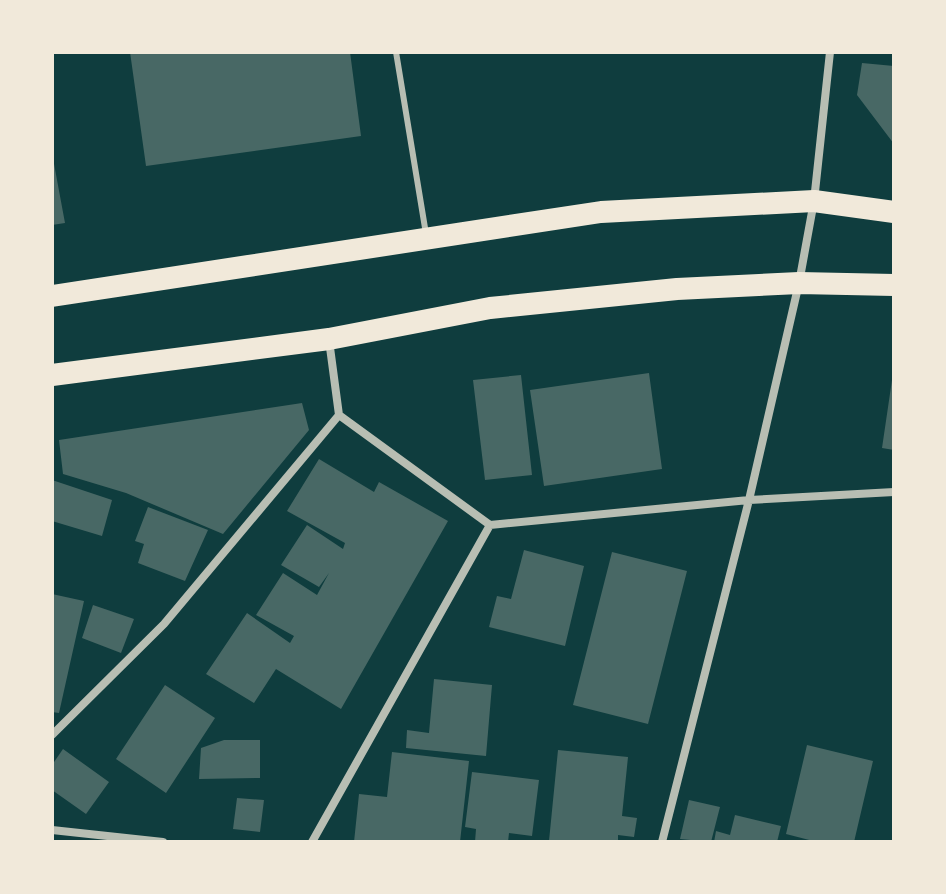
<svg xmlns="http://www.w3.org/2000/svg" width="946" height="894" font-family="'IBM Plex Serif',serif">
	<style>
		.building { fill: #486865 }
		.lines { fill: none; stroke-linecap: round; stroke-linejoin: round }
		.service { stroke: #b8beb3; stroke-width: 6 }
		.minor { stroke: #b8beb3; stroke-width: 8 }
		.trunk { stroke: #f1e9da; stroke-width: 22 }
	</style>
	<rect width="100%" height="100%" fill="#0f3d3e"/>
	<path class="building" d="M 130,52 L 350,52 L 361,136 L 146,166 Z
		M 862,63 L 894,66 L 894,144 L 857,95 Z
		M 52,153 L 65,223 L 52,225 Z
		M 649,373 L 662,469 L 544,486 L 530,390 Z
		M 521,375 L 532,475 L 485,480 L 473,380 Z
		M 892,380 L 894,380 L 894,450 L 882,448 Z
		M 302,403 L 309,430 L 223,534 L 126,493 L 63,474 L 59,440 Z
		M 319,459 L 374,492 L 379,482 L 448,521 L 341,709 L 276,669 L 254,703 L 206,674 L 247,613 L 290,643 L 294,636 L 256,615 L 283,573 L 317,595 L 329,573 L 319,587 L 281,565 L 307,525 L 343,549 L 345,543 L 287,511 Z
		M 52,480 L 112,500 L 102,536 L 52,521 Z
		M 148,507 L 208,530 L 185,581 L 138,563 L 144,544 L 135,541 Z
		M 524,550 L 584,566 L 565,646 L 489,627 L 497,596 L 511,599 Z
		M 612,552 L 687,571 L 648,724 L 573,705 Z
		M 52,594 L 84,601 L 59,713 L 52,712 Z
		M 93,605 L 134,619 L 121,653 L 82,638 Z
		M 434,679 L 492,685 L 486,756 L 406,748 L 407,730 L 429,733 Z
		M 165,685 L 215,718 L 166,793 L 116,759 Z
		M 224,740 L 260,740 L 260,778 L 199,779 L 201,748 Z
		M 807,745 L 873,761 L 854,842 L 817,842 L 786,834 Z
		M 63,749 L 109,782 L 86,814 L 52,790 L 52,765 Z
		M 558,750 L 628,757 L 622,816 L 637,818 L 634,837 L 618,835 L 618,842 L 549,841 Z
		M 392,752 L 469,761 L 460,842 L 354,842 L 359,794 L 387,797 Z
		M 472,772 L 539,780 L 532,836 L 509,833 L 508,842 L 475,842 L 476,829 L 465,827 Z
		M 237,798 L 264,800 L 260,832 L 233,829 Z
		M 689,800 L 720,807 L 711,842 L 680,839 Z
		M 735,815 L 781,826 L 777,842 L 714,842 L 716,831 L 730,835 Z"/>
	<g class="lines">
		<path class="service" d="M 396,52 L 426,234"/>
		<path class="minor" d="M 329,340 L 339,415 L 490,525 L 749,500 L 894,492
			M 52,735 L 164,624 L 339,415
			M 52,830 L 163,842
			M 312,842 L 490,525
			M 662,842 L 749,500 L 799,283 L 814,201 L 830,52"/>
		<path class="trunk" d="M 52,296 L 601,212 L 814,201 L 894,212
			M 52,375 L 329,339 L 490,308 L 677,289 L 799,283 L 894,285"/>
	</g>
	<rect width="946" height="894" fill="none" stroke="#f1e9da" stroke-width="108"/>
</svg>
